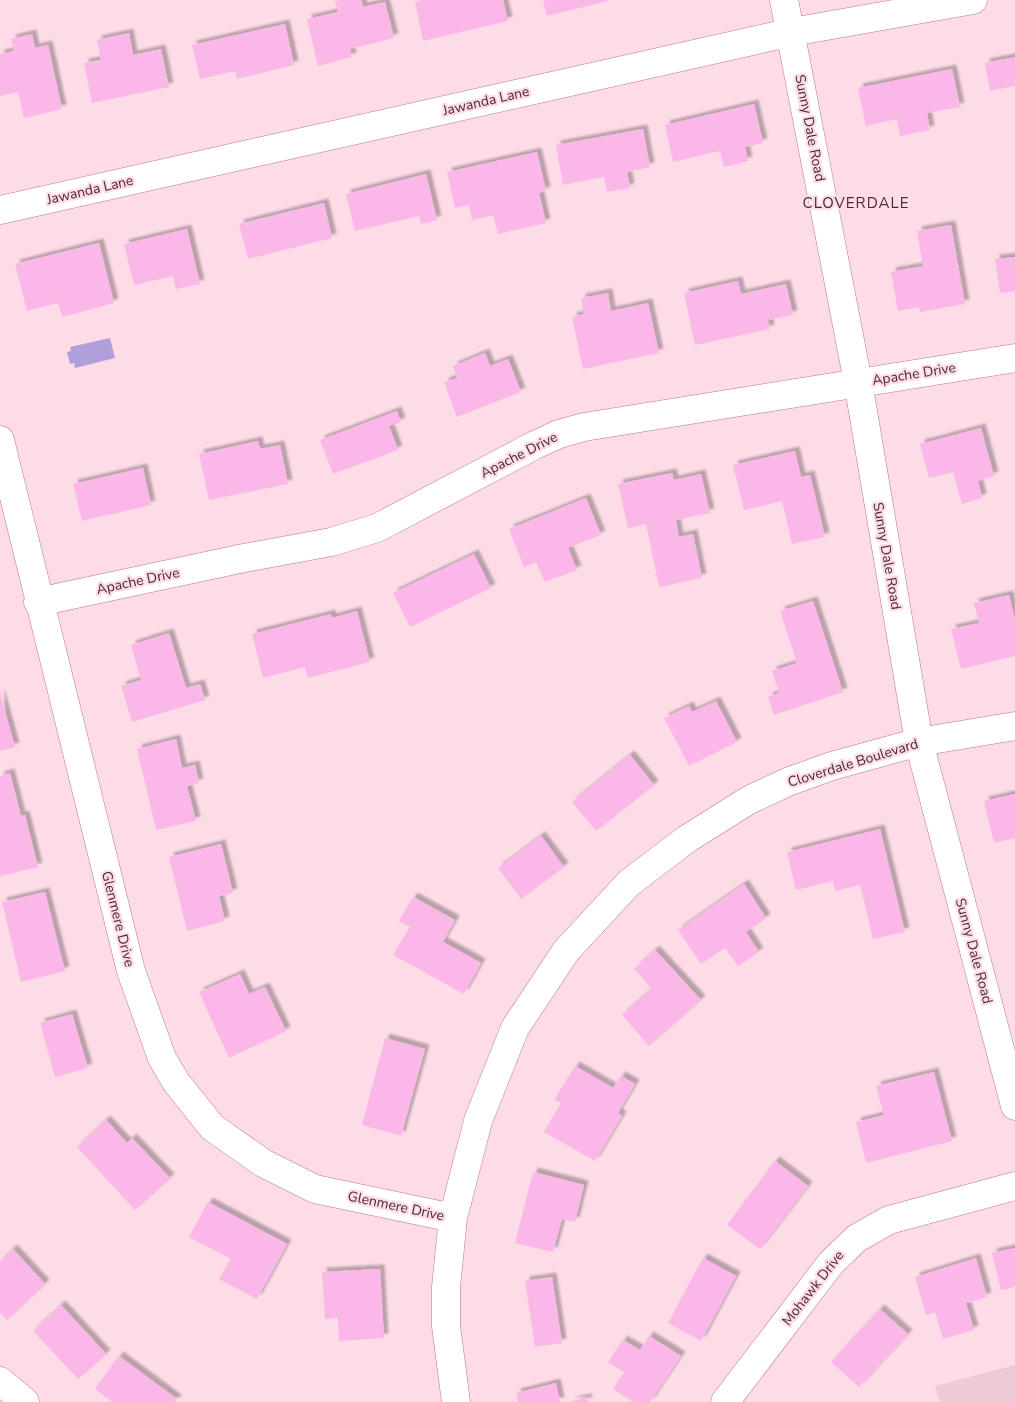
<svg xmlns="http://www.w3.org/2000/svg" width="1015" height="1402" font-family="'Nunito Sans',sans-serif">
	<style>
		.built { fill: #eecad6 }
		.water { fill: #af9fdb }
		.building { fill: #fab7e8; filter: url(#shadow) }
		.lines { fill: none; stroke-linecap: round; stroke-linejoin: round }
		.street-casing { stroke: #bf7591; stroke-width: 29 }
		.street { stroke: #fff; stroke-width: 28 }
		.labels { text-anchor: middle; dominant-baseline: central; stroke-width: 4.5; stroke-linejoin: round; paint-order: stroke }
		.street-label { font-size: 14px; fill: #4a2a36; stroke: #fddce7 }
		.neighbourhood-label { font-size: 15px; letter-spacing: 1px; fill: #4a2a36; stroke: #fddce7 }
	</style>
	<defs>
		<filter id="shadow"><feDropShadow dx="4.5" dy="-4.5" stdDeviation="1" flood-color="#0004"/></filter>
	</defs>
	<rect width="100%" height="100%" fill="#fddce7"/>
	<path class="built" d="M 1015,1365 L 1015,1402 L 940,1402 L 935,1386 Z"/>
	<path class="water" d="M 110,338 L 115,358 L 75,368 L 74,363 L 70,364 L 67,352 L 71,351 L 70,347 Z"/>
	<path class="building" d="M 335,0 L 361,0 L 363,7 L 385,2 L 394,38 L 350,49 L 352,57 L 318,66 L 307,19 L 338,12 Z
		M 424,0 L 503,0 L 508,21 L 423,41 L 415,2 Z
		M 543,0 L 608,0 L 608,1 L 547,16 Z
		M 285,24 L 294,65 L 237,79 L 235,71 L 200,79 L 192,45 Z
		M 129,33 L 133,55 L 161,49 L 169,87 L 92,103 L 84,63 L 101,60 L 97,40 Z
		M 32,34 L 35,48 L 48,45 L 62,109 L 24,118 L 18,92 L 0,96 L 0,54 L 14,51 L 11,39 Z
		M 1015,57 L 1015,86 L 990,91 L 985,63 Z
		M 952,69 L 960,107 L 927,113 L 930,130 L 900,136 L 897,119 L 866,126 L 858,88 Z
		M 754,104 L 763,143 L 745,147 L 748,161 L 724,167 L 720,151 L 673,162 L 665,125 Z
		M 643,129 L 650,167 L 627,172 L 630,188 L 607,192 L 604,177 L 563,185 L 556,145 Z
		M 537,152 L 546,191 L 539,193 L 546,223 L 498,234 L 493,215 L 472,220 L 469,205 L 455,208 L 447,172 Z
		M 426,174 L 437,220 L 421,224 L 419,216 L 355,231 L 346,194 Z
		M 324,203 L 332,238 L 248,259 L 239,224 Z
		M 951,225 L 965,304 L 920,312 L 919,307 L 898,311 L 891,272 L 923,266 L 917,231 Z
		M 187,229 L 200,284 L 176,289 L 173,276 L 134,285 L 124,244 Z
		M 99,243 L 114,303 L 62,317 L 58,303 L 27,311 L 15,264 Z
		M 1015,257 L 1015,291 L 1000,293 L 995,259 Z
		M 738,281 L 741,294 L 786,284 L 793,315 L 768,320 L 770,329 L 695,345 L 684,293 Z
		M 608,293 L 611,311 L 648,303 L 659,353 L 583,369 L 572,317 L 584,314 L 581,298 Z
		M 485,353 L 490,366 L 508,359 L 521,392 L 457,417 L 444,382 L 457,378 L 453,366 Z
		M 397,411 L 401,422 L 389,426 L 398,450 L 333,474 L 320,440 Z
		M 981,428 L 994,476 L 978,481 L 982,498 L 962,504 L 953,472 L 929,478 L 920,444 Z
		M 258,441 L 260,449 L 280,445 L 288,484 L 209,500 L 199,454 Z
		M 795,451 L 801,477 L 810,475 L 825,537 L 792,544 L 782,501 L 744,510 L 733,465 Z
		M 143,468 L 151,505 L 82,521 L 73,484 Z
		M 672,473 L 674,480 L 701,474 L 710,513 L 676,520 L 679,537 L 693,534 L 702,578 L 659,587 L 646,524 L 628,528 L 618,484 Z
		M 586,498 L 601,535 L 568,548 L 577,570 L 545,582 L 536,562 L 524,567 L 509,529 Z
		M 474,554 L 491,588 L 410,627 L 393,593 Z
		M 1009,595 L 1015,620 L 1015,656 L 961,669 L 951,629 L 979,623 L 974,603 Z
		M 813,601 L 843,692 L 774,715 L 768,697 L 779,693 L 772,671 L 797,663 L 780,611 Z
		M 357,611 L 370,662 L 308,678 L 305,667 L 263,678 L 252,634 L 331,614 L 332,618 Z
		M 169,633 L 186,688 L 200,684 L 205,700 L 132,722 L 121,686 L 141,680 L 131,645 Z
		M 0,693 L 15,747 L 0,751 Z
		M 716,701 L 737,742 L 689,766 L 664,718 L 689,706 L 692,712 Z
		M 176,739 L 182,768 L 195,765 L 199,783 L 187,786 L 196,821 L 156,830 L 137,749 Z
		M 630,755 L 654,785 L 596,831 L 572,802 Z
		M 10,773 L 21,816 L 25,815 L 38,867 L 0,876 L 0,776 Z
		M 1015,794 L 1015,838 L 994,843 L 984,801 Z
		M 880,829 L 905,932 L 873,939 L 860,885 L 835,891 L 833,881 L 796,890 L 787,852 Z
		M 541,836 L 564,867 L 521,899 L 498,868 Z
		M 221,844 L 233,893 L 219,896 L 225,921 L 187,931 L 169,857 Z
		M 744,884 L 766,918 L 746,932 L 759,952 L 738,966 L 725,948 L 701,964 L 678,930 Z
		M 45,892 L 65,971 L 21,982 L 2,902 Z
		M 413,897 L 455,920 L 443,942 L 481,963 L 464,994 L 393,955 L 410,927 L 399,921 Z
		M 655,950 L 701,1000 L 649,1046 L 622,1015 L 652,989 L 634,969 Z
		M 240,974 L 249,994 L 265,987 L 286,1031 L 229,1058 L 199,992 Z
		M 72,1014 L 88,1068 L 55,1077 L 40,1023 Z
		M 385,1038 L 425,1049 L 401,1136 L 362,1125 Z
		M 575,1066 L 613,1088 L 621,1076 L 635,1084 L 618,1113 L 622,1116 L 595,1161 L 544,1132 L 561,1103 L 554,1100 Z
		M 934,1072 L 952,1141 L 866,1163 L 856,1122 L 884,1115 L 876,1086 Z
		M 106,1120 L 127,1143 L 132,1138 L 170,1178 L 135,1210 L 77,1147 Z
		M 775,1161 L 808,1186 L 760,1249 L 727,1225 Z
		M 533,1172 L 584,1185 L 575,1222 L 562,1219 L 553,1252 L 515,1243 Z
		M 208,1202 L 287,1244 L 257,1299 L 219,1279 L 231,1259 L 189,1237 Z
		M 1015,1248 L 1015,1287 L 1001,1290 L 992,1253 Z
		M 13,1249 L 45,1284 L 7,1320 L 0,1313 L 0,1261 Z
		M 703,1258 L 736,1276 L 701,1341 L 668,1323 Z
		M 976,1258 L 987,1297 L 966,1303 L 974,1330 L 943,1339 L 935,1312 L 926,1315 L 915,1277 Z
		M 380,1269 L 384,1338 L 339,1341 L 338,1318 L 325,1319 L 322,1272 Z
		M 552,1277 L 562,1343 L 535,1347 L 525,1281 Z
		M 61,1305 L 106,1354 L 78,1379 L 33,1331 Z
		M 880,1309 L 908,1334 L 859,1387 L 831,1362 Z
		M 649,1336 L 681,1356 L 650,1402 L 633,1402 L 613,1389 L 624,1372 L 608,1362 L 623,1340 L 640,1350 Z
		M 119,1356 L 177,1399 L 175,1402 L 112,1402 L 95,1389 Z
		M 556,1383 L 560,1402 L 518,1402 L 516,1393 Z
		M 587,1398 L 588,1402 L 572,1402 L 572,1401 Z"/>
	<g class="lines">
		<g class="street-casing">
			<path id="street" d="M 784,0 L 858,382 L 919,742 L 1015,1106
				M 0,210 L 792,32 L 973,0
				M 0,440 L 131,971 L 162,1058 L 176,1082 L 212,1127 L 263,1163 L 315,1189 L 453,1218
				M 38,602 L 244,558 L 331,542 L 377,528 L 535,445 L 559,434 L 584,427 L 1015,358
				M 0,1381 L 25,1402
				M 456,1402 L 446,1326 L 446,1287 L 453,1218 L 478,1121 L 515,1028 L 566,951 L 629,883 L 687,839 L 749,800 L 790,781 L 832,766 L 919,742 L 1015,726
				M 725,1402 L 831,1263 L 857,1238 L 889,1220 L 1015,1186"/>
		</g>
		<use href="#street" class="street"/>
	</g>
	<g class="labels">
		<g class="street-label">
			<text transform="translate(486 101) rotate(-13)">Jawanda Lane</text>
			<text transform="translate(810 128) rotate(79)">Sunny Dale Road</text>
			<text transform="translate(90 190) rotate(-13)">Jawanda Lane</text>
			<text transform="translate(914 374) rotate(-9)">Apache Drive</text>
			<text transform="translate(519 455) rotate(-27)">Apache Drive</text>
			<text transform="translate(887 556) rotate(80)">Sunny Dale Road</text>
			<text transform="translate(138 581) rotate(-12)">Apache Drive</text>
			<text transform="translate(853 763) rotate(-17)">Cloverdale Boulevard</text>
			<text transform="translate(118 919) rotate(76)">Glenmere Drive</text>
			<text transform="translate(974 951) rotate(75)">Sunny Dale Road</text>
			<text transform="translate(396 1206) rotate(12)">Glenmere Drive</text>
			<text transform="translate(813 1288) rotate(-52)">Mohawk Drive</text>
		</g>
		<g class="neighbourhood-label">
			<text x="856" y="203">CLOVERDALE</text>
		</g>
	</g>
</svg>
